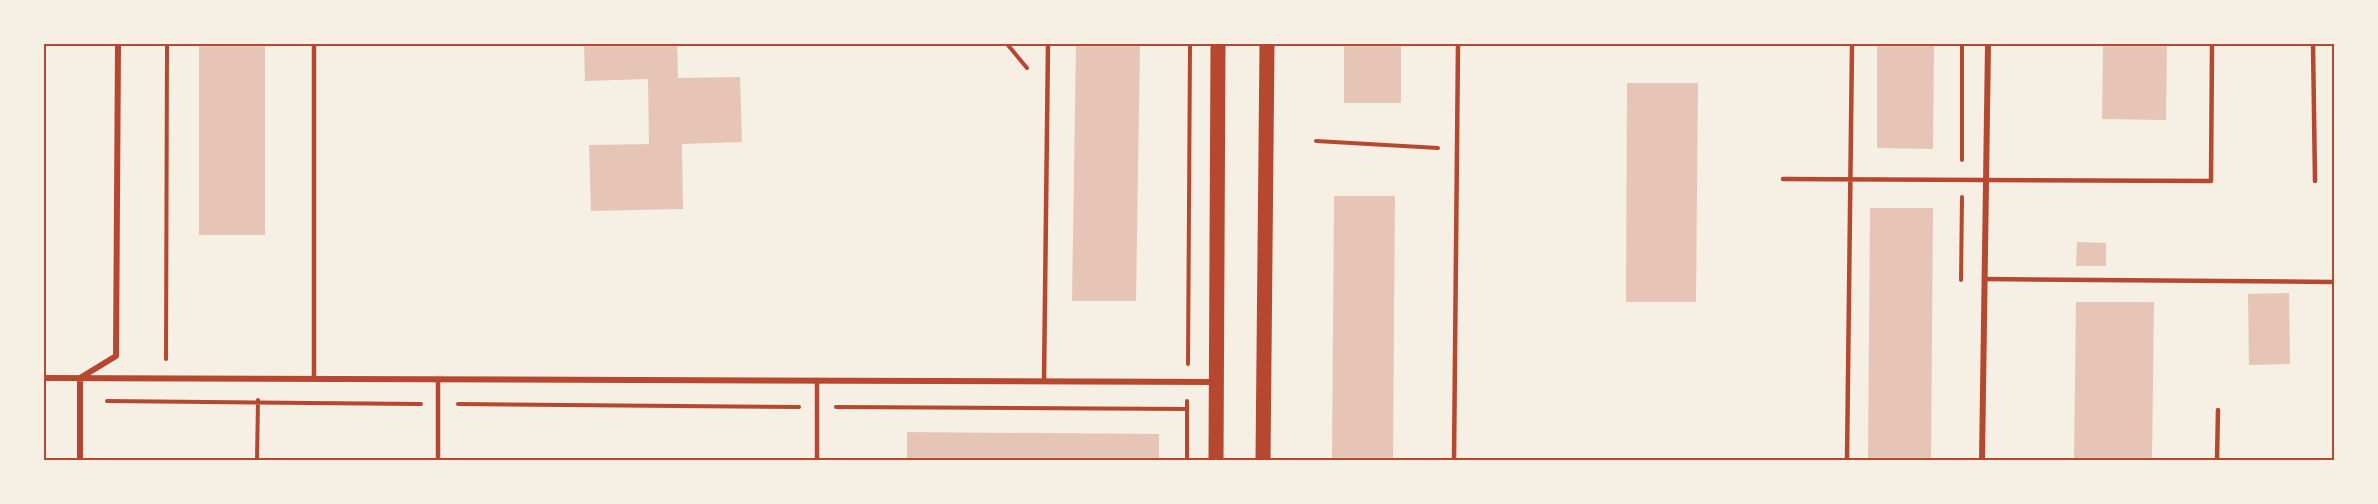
<svg xmlns="http://www.w3.org/2000/svg" width="2378" height="504" font-family="Raleway,sans-serif">
	<style>
		.building { fill: #e6c5b7 }
		.lines { fill: none; stroke-linecap: round; stroke-linejoin: round }
		.path { stroke: #b5482f; stroke-width: 4 }
		.service { stroke: #b5482f; stroke-width: 4.5 }
		.minor { stroke: #b5482f; stroke-width: 6 }
		.primary { stroke: #b5482f; stroke-width: 15 }
		.neatline { fill: none; stroke: #b5482f; stroke-width: 2 }
	</style>
	<rect width="100%" height="100%" fill="#f6efe4"/>
	<path class="building" d="M 199,44 L 265,44 L 265,235 L 199,235 Z
		M 584,44 L 677,44 L 678,78 L 740,77 L 742,142 L 682,144 L 683,209 L 591,211 L 589,145 L 649,144 L 648,79 L 585,81 Z
		M 1076,44 L 1140,44 L 1136,301 L 1072,301 Z
		M 1344,44 L 1401,44 L 1401,103 L 1344,103 Z
		M 1877,44 L 1934,44 L 1933,149 L 1877,148 Z
		M 2103,44 L 2167,44 L 2166,120 L 2102,119 Z
		M 1627,83 L 1698,83 L 1696,302 L 1626,302 Z
		M 1334,196 L 1395,196 L 1393,460 L 1332,460 Z
		M 1870,208 L 1933,208 L 1931,460 L 1868,460 Z
		M 2077,242 L 2106,243 L 2106,266 L 2076,266 Z
		M 2289,293 L 2290,364 L 2249,365 L 2248,294 Z
		M 2076,302 L 2154,302 L 2152,460 L 2074,460 Z
		M 907,432 L 1159,434 L 1159,460 L 907,460 Z"/>
	<g class="lines">
		<path class="path" d="M 1007,44 L 1027,68
			M 1316,141 L 1438,148
			M 1962,160 L 1962,44
			M 1961,280 L 1962,197
			M 166,359 L 167,44
			M 1188,364 L 1190,44
			M 107,401 L 421,404
			M 458,404 L 799,407
			M 836,407 L 1187,409
			M 257,460 L 258,400
			M 1187,460 L 1187,401"/>
		<path class="service" d="M 314,44 L 314,379
			M 2313,44 L 2315,181
			M 1783,179 L 2211,181 L 2212,44
			M 1984,279 L 2334,282
			M 1044,381 L 1048,44
			M 438,460 L 438,379
			M 817,460 L 817,380
			M 1454,460 L 1458,44
			M 1847,460 L 1852,44
			M 2217,460 L 2218,410"/>
		<path class="minor" d="M 44,378 L 1215,382
			M 80,460 L 80,378 L 116,356 L 118,44
			M 1982,460 L 1988,44"/>
		<path class="primary" d="M 1216,460 L 1218,44
			M 1263,460 L 1267,44"/>
	</g>
	<rect width="2378" height="504" fill="none" stroke="#f6efe4" stroke-width="90"/>
	<rect x="45" y="45" width="2288" height="414" class="neatline"/>
</svg>
